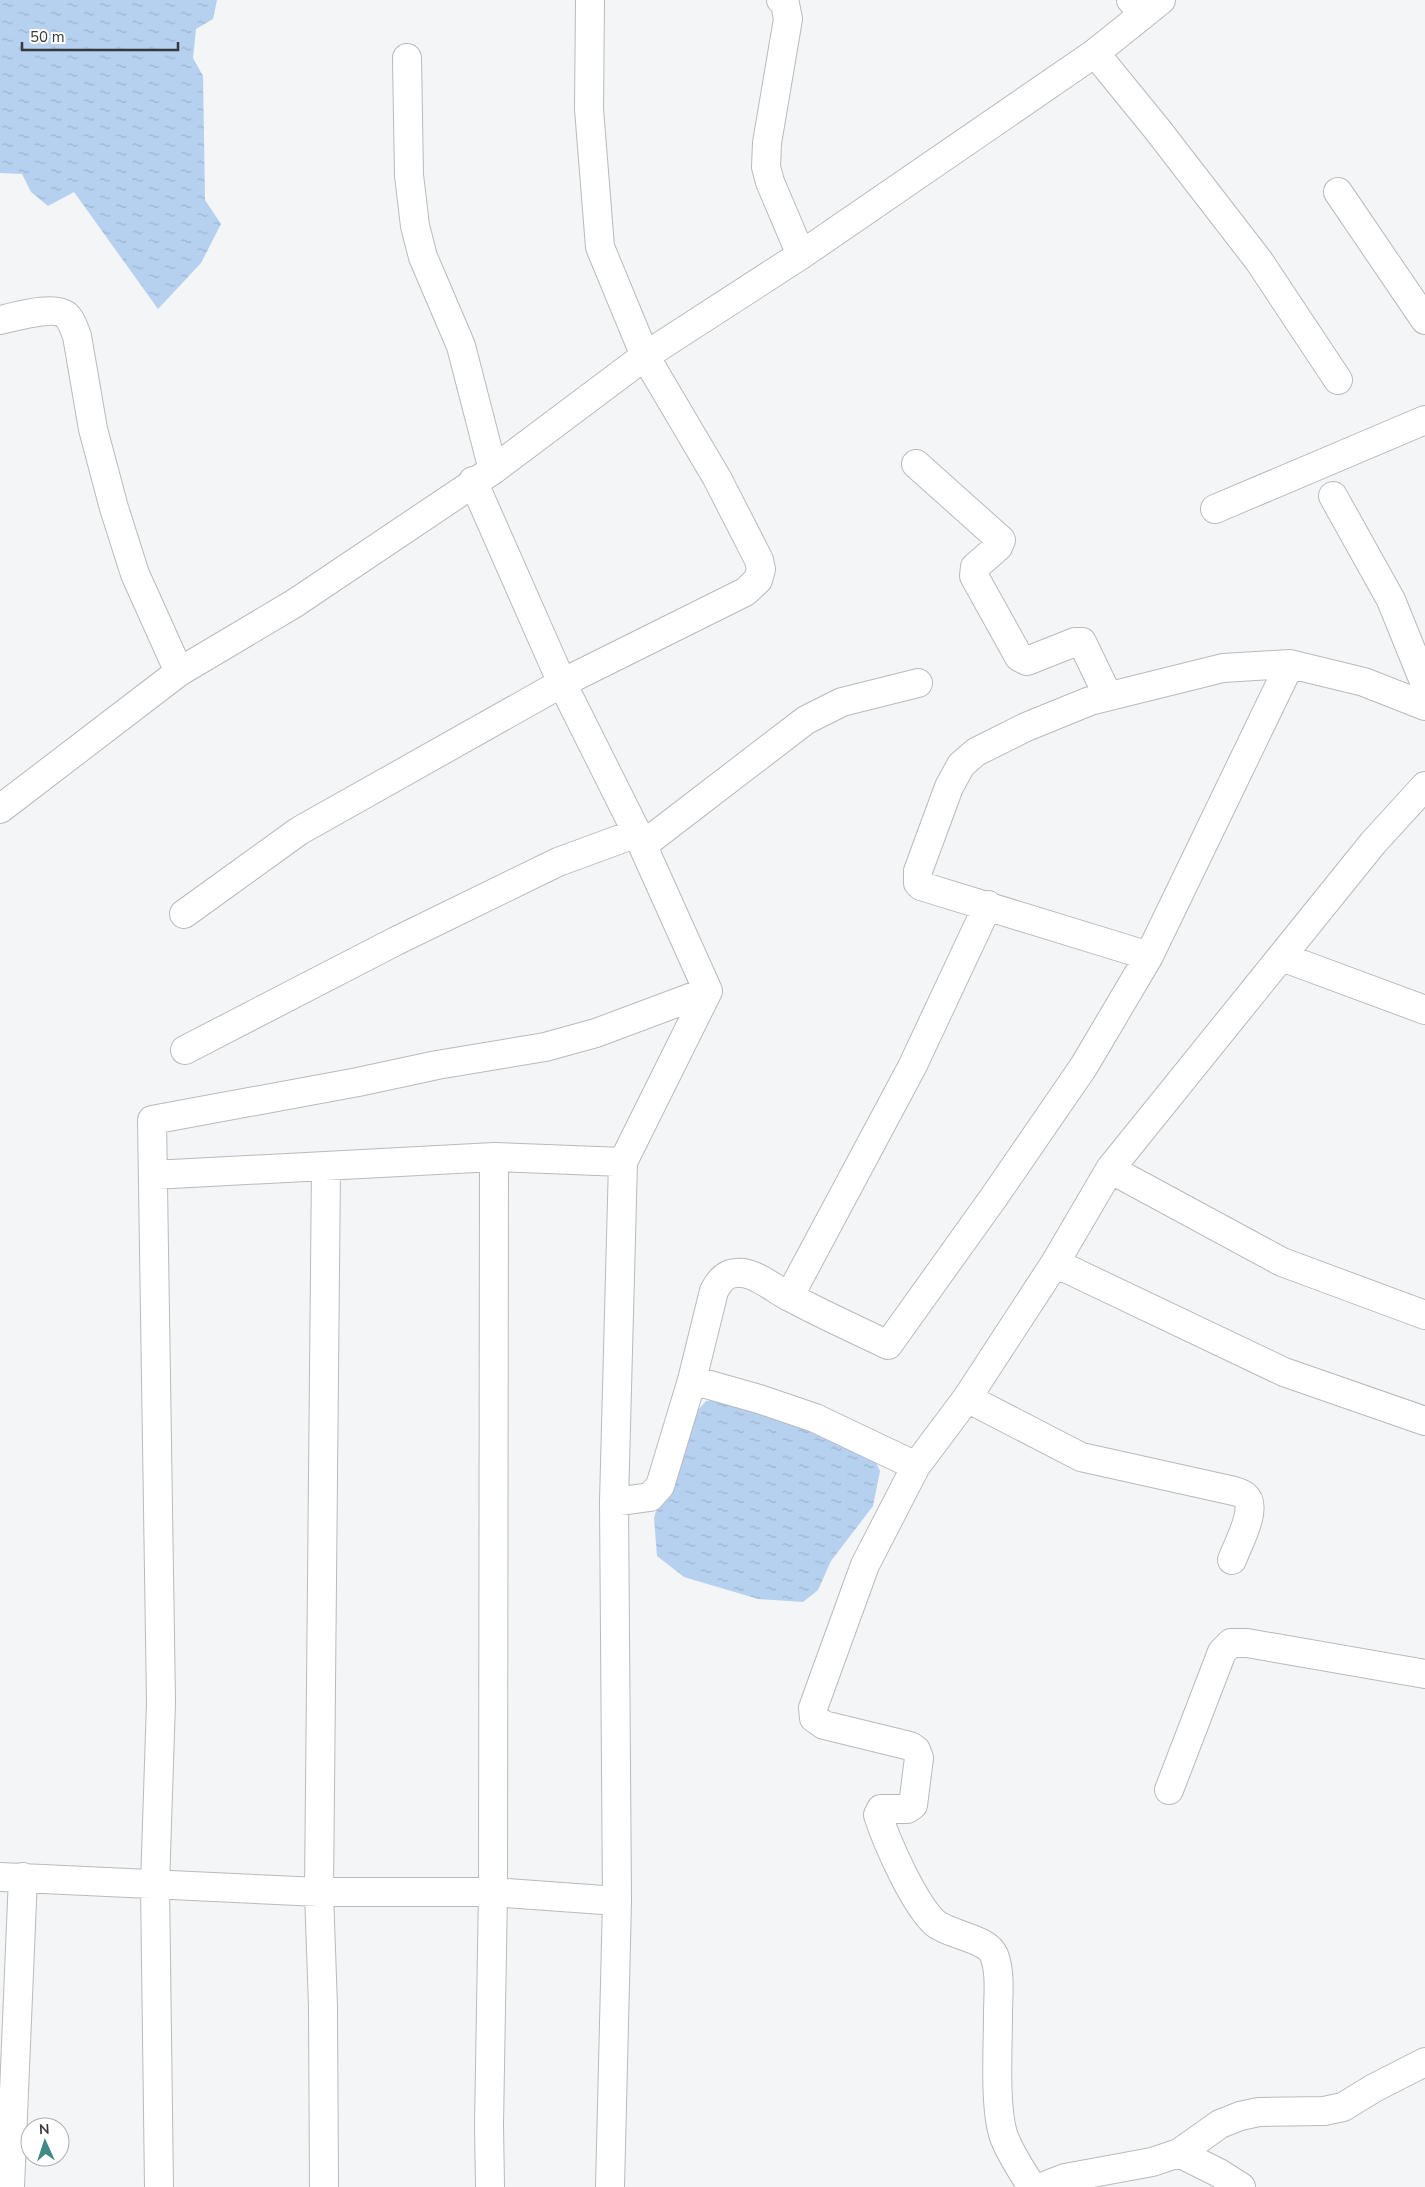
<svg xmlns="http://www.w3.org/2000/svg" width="1425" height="2187" font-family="'Nunito Sans',sans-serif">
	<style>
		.water { fill: url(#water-ripples) }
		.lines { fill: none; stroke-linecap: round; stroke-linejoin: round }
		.minor-casing { stroke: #b9babc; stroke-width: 30 }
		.major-casing { stroke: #b9babc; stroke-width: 30 }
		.minor { stroke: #fff; stroke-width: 28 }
		.major { stroke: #fff; stroke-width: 28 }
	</style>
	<defs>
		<pattern id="water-ripples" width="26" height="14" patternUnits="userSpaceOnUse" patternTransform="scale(1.25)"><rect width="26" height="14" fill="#b6d0ef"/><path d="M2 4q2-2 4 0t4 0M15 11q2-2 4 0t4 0" fill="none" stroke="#9db3ce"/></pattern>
	</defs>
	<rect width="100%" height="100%" fill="#f3f5f7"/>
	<path class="water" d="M 0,0 L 217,0 L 213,19 L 196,29 L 193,58 L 203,76 L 205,200 L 221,224 L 201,263 L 158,309 L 74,192 L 48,206 L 31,192 L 22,174 L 0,173 Z
		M 735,1400 L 871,1452 L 880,1471 L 873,1506 L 831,1561 L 818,1590 L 803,1602 L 758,1599 L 684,1577 L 657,1556 L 654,1518 L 679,1438 L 691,1418 L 706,1401 Z"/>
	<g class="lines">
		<g class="minor-casing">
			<path id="minor" d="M 781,0 L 785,4 L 788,19 L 767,143 L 766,167 L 770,182 L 801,255
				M 1131,0 L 1143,14
				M 1095,53 L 1157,129 L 1259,261 L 1338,380
				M 407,58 L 409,175 L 415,226 L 423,257 L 461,346 L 493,470
				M 1338,192 L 1425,320
				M 0,320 C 15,317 53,305 66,315 C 72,320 74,329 77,336 L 93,429 L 114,508 L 135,574 L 179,672
				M 916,464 L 1001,540 L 998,547 L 975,567 L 974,576 L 1019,657 L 1027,661 L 1075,642 L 1082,642 L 1108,696
				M 473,481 L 562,683 L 637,833 L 708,991 L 623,1162 L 614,1502 L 617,1901 L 610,2187
				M 1333,496 L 1391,600 L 1425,684
				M 1215,509 L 1425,420
				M 643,845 L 806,720 L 842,702 L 918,683
				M 184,914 L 299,831 L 562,683 L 745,592 L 758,580 L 761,569 L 759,560 L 717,478 L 645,356 L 600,247 L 589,109 L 590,0
				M 1149,956 L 921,886 L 918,883 L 918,871 L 949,787 L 961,765 L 976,752 L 1026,727 L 1090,701 L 1223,668 L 1290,664 L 1364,682 L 1425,706
				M 1282,957 L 1425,1010
				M 185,1050 L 396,941 L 558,862 L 637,833
				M 1110,1169 L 1282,1262 L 1425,1315
				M 153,1175 L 494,1157 L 623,1162
				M 1055,1263 L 1284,1372 L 1425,1421
				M 789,1297 L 912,1067 L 988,905
				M 692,1380 L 759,1399 L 815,1418 L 916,1466
				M 967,1398 L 1081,1457 L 1234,1491 C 1237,1492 1242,1493 1245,1496 C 1259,1507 1237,1546 1232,1560
				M 614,1502 L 650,1497 L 660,1486 L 692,1380 L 714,1291 C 719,1281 725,1273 737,1273 C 754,1271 774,1289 788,1296 C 821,1314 855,1329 888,1345 L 994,1197 L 1084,1066 L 1149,956 L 1290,664
				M 1169,1790 L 1222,1652 L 1231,1643 L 1247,1643 L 1425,1674
				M 0,1877 L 319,1892 L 493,1892 L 617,1901
				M 1179,2153 L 1219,2173 L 1241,2187
				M 10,2187 L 23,1877
				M 159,2187 L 155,1885 L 161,1702 L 152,1120 L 358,1082 L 437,1065 L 545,1047 L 596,1033 L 708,991
				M 324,2187 L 323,2007 L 319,1892 L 326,1166
				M 490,2187 L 489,2125 L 493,1892 L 494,1157
				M 1032,2187 C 1022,2171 1011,2155 1004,2137 C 994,2108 998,2048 998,2015 C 998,1996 1001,1973 994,1955 C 987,1938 949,1935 935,1923 C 914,1904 887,1843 878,1815 L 881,1809 L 907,1809 L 913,1805 L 919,1758 L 916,1750 L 910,1746 L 824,1725 L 814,1718 L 813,1708 L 865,1565 L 916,1466 L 967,1398 L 1055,1263 L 1110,1169 L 1373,843 L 1425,786
				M 1042,2187 L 1065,2178 L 1152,2162 L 1179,2153 L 1220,2124 L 1240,2116 L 1259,2112 L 1324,2111 L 1343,2107 L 1374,2088 L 1425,2062"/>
		</g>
		<g class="major-casing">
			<path id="major" d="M 0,809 L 179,672 L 295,603 L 493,470 L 645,356 L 801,255 L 1095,53 L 1161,0"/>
		</g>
		<use href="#minor" class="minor"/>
		<use href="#major" class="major"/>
	</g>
	<g transform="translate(45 2142) rotate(357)"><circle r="24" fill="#ffffff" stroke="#afafb0"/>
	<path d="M0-4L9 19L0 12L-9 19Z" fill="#418989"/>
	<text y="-8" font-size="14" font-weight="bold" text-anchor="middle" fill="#373839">N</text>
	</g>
	<path d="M22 42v8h156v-8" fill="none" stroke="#373839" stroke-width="2.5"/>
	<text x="30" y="42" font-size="15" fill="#373839" stroke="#ffffff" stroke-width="4" paint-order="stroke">50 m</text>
</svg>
